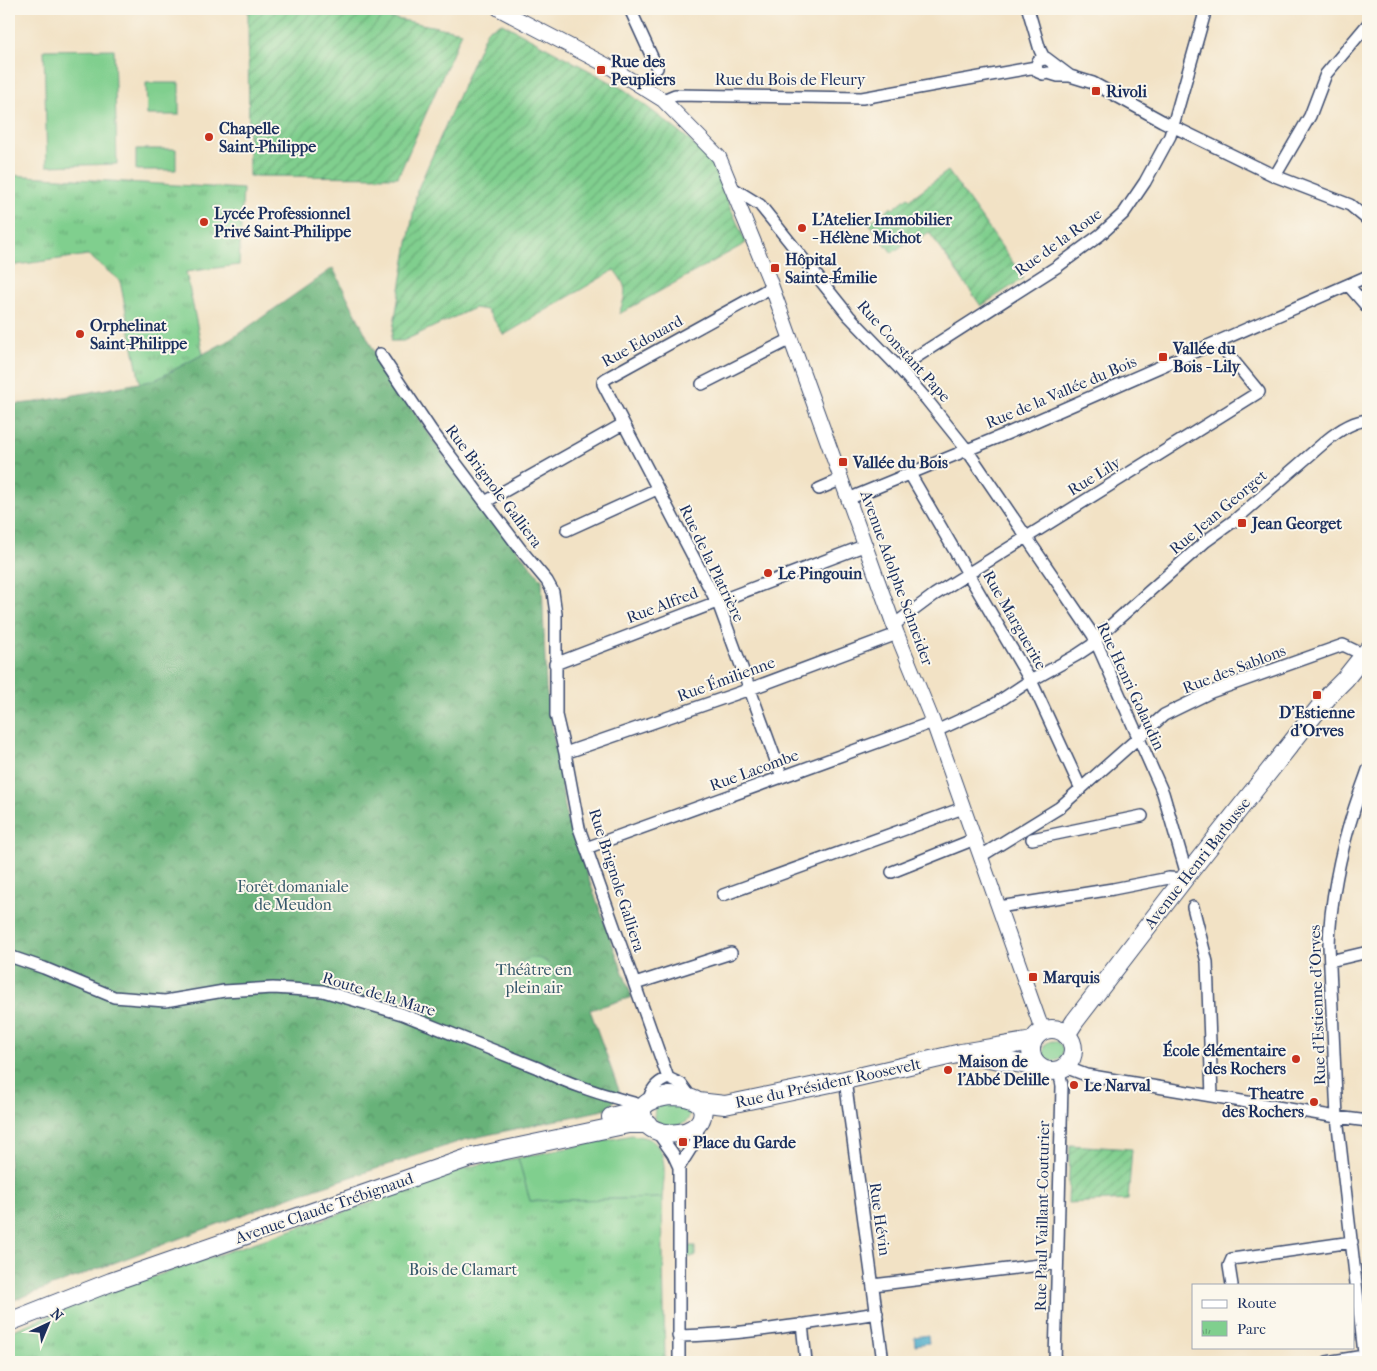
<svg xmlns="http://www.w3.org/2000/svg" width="1377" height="1371" font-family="'IM FELL French Canon',serif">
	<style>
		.grass { fill: #80cf8e; stroke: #4e7f76 }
		.forest { fill: url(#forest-crowns); stroke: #42706c }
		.park { fill: url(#park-tufts); stroke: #4e7f76 }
		.garden { fill: url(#garden-furrows); stroke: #4e7f76 }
		.water { fill: #47a9c7; stroke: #316c92 }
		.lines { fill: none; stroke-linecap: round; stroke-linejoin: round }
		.minor-casing { stroke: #3b4a6d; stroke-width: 14 }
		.tertiary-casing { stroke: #3b4a6d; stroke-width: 16 }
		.primary-casing { stroke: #3b4a6d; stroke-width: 20 }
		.minor { stroke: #fff; stroke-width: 11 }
		.tertiary { stroke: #fff; stroke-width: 14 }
		.primary { stroke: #fff; stroke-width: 18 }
		.poi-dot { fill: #c8321e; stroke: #fbf7ec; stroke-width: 2 }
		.labels { text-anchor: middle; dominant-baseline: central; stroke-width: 4; stroke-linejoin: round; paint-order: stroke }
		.poi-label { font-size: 16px; font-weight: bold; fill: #1b2f5e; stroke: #fbf7ec; text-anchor: start }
		.street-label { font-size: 16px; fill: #1b2f5e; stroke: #fbf7ec }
		.park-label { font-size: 16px; fill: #34576a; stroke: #fbf7ec }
	</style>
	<defs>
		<pattern id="forest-crowns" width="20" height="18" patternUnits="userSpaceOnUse" patternTransform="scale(1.25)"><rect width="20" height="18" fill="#68b279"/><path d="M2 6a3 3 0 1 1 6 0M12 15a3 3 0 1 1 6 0" fill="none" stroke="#559166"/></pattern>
		<pattern id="park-tufts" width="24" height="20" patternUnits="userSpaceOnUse" patternTransform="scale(1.25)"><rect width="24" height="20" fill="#80cf8e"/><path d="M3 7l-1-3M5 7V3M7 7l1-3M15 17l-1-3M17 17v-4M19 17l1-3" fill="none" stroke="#68a877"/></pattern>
		<pattern id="garden-furrows" width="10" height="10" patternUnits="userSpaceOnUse" patternTransform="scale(1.25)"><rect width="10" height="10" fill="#80cf8e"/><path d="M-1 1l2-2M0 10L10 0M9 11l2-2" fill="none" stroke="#68a877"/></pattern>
	</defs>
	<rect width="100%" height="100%" fill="#fbf7ec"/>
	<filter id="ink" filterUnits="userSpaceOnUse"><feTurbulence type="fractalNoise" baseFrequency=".02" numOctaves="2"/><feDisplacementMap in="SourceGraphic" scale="10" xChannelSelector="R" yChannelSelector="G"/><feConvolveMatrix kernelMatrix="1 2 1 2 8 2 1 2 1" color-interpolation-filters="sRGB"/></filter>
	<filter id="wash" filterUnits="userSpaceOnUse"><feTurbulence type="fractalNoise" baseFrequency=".0096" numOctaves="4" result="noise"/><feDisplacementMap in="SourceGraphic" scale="20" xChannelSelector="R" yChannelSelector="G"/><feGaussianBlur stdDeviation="1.12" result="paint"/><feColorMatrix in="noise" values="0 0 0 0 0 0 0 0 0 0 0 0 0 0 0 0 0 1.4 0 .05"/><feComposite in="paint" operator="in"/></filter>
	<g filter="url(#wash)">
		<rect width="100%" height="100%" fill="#f2e2c5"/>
		<path class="grass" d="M 114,49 L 117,164 L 47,166 L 44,50 Z
			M 146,83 L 179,83 L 179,115 L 147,115 Z
			M 136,149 L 176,149 L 176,170 L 136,170 Z
			M1043 1051a10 10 0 1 1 20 0a10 10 0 1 1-20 0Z
			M 668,1102 L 687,1106 L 690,1115 C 686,1128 673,1125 662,1126 L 654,1118 L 655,1107 Z
			M 632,1135 C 637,1136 646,1137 651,1140 C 669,1151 664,1181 662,1198 L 530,1201 L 518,1158 Z
			M 686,1246 L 695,1246 L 695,1257 L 686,1257 Z"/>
		<path class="forest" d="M 333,268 L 377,357 L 450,465 L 542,580 L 546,688 L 567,820 L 632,997 L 590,1010 L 620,1093 L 608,1109 L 464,1140 L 293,1196 L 9,1302 L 9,405 L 37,402 L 155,380 L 231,339 Z"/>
		<path class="park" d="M 9,175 L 243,189 L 239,265 L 186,272 L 203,354 L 155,380 L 140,383 L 120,281 L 88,255 L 9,266 Z
			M514 978a20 20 0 1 1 40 0a20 20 0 1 1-40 0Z
			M 518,1158 L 530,1201 L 662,1198 L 665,1362 L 9,1362 L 9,1333 L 16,1329 L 117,1289 L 348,1211 L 472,1166 Z"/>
		<path class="garden" d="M 248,9 L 346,9 L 462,32 L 398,177 L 249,176 Z
			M 502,23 L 625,90 L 686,137 L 710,161 L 746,243 L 619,314 C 626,293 629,288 614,270 L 504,335 L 487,310 L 474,308 L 403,341 L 391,341 L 417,191 L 487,30 Z
			M 948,171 L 1024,278 L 981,306 L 929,232 L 919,239 L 916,236 L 892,253 L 869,223 L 891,207 L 893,209 L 908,197 L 910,199 Z
			M 1070,1145 L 1132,1149 L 1128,1200 L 1068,1203 Z"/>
		<path class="water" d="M 928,1335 L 929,1343 L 915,1345 L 914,1337 Z"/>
	</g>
	<g filter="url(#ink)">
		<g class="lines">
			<g class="minor-casing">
				<path id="minor" d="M 630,9 L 657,68
					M 1028,9 L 1040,50 L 1044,58
					M 1036,67 L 1038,61 L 1046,58 L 1070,76 L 1093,83 L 1162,121 L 1275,176 L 1350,205 L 1368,220
					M 1036,67 L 1038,72 L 1043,74 L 1048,73 L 1058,76 L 1070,76
					M 663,100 L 675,95 L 862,98 L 1036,67
					M 1275,176 L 1310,116 L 1326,74 L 1368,24
					M 734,189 L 760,205 L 849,316 L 899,368 L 927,400 L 967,450 L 1093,635 L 1163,793 L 1187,875
					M 1348,285 L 1368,308
					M 772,287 L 607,378 L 603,381 L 603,384 L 720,608 L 782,777
					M 380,354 L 431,430 L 521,550 L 547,581 L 553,592 L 556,614 L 556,715 L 565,753 L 579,828 L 668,1078
					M 899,368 L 1058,266 L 1100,235 L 1124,213 L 1145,182 L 1170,136 L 1204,16 L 1201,9
					M 702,384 L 791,339
					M 910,474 L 1034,687 L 1081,789
					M 819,489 L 842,479
					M 848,499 L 1006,434 L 1368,276
					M 485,502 L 623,424
					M 567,530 L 657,489
					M 895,624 L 934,595 L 1259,392 L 1218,342
					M 555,664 L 866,545
					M 936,731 L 995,704 L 1025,684 L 1077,655 L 1092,645 L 1100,635 L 1206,541 L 1235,520 L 1326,441 C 1338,431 1353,421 1368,420
					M 565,753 L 750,689 L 897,634
					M 1032,839 L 1142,816
					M 586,848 L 933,722
					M 981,856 L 1059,808 L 1164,715 L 1211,692 L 1343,645 L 1364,655
					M 892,872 L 975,839
					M 723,895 L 963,808
					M 999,907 L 1113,889 L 1169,878 L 1184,879
					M 1193,907 L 1207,962 L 1212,1096
					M 9,956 L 44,968 L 114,997 L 165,1001 L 224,991 L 273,988 L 323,991 L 402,1014 L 538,1068 C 571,1086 608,1096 644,1106
					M 1330,961 L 1368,952
					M 635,984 L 731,953
					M 1065,1067 L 1086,1075 L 1337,1117 L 1368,1121
					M 845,1080 L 883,1362
					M 649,1102 C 650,1090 656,1083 668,1078 L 681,1084 L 692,1099
					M 656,1130 L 673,1154 L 679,1167 L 679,1362
					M 679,1167 L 696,1140 L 699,1124
					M 873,1285 L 1057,1263
					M 1232,1285 L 1229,1266 L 1232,1259 L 1352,1242
					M 802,1324 L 806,1362
					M 678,1336 C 745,1335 811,1323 877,1313
					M 1055,1362 L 1062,1086 L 1059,1070
					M 1327,1362 L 1364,1356
					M 1365,1362 L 1337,1117 L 1329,945 C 1330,903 1340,853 1353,813 C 1357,799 1363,785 1368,770"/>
			</g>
			<g class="tertiary-casing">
				<path id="tertiary" d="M 499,9 L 610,67 L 663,100 L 719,157 L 769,279 L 897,634 L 933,722 L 1039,1021 L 1044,1031"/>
			</g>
			<g class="primary-casing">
				<path id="primary" d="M1031 1050a21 21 0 1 1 42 0a21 21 0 1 1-42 0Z
					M 1066,1035 L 1075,1021 L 1187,875 L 1331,693 L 1345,679 L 1368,650
					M 971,1055 L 1039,1067
					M 669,1096 C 676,1096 685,1096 692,1099 C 707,1104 705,1120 693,1128 C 679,1138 644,1135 642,1113 C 642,1110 641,1109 644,1106 C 650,1099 661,1098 669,1096 Z
					M 698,1102 L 725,1105 L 845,1080 L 961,1053 L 1033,1041
					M 611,1117 L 642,1109
					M 9,1322 L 111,1282 L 468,1158 L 628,1124 L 648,1124"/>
			</g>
			<use href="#minor" class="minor"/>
			<use href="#tertiary" class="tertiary"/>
			<use href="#primary" class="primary"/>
		</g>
	</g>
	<g class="poi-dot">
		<rect x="596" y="65" width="10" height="10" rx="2.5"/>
		<rect x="1091" y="86" width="10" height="10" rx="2.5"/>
		<circle cx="209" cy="137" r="5"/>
		<circle cx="204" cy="222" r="5"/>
		<circle cx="802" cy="228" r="5"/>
		<rect x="770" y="263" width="10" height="10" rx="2.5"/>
		<circle cx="80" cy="334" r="5"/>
		<rect x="1158" y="352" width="10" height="10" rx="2.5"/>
		<rect x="838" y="457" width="10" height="10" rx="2.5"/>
		<rect x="1237" y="518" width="10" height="10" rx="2.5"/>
		<circle cx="768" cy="573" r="5"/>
		<rect x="1312" y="690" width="10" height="10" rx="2.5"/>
		<rect x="1028" y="972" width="10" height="10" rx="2.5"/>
		<circle cx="1296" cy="1059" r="5"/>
		<circle cx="948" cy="1070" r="5"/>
		<circle cx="1074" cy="1085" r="5"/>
		<circle cx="1314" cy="1102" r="5"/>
		<rect x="678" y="1137" width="10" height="10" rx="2.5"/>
	</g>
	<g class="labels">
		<g class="poi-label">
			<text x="611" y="61">Rue des<tspan x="611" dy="18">Peupliers</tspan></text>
			<text x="1106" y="91">Rivoli</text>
			<text x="219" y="128">Chapelle<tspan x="219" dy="18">Saint-Philippe</tspan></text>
			<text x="214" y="213">Lycée Professionnel<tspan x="214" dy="18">Privé Saint-Philippe</tspan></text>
			<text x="812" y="219">L'Atelier Immobilier<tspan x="812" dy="18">- Hélène Michot</tspan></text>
			<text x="785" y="259">Hôpital<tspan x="785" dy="18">Sainte-Émilie</tspan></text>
			<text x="90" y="325">Orphelinat<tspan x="90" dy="18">Saint-Philippe</tspan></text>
			<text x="1173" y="348">Vallée du<tspan x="1173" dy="18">Bois - Lily</tspan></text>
			<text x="853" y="462">Vallée du Bois</text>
			<text x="1252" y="523">Jean Georget</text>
			<text x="778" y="573">Le Pingouin</text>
			<text x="1317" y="712" text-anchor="middle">D'Estienne<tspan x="1317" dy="18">d'Orves</tspan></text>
			<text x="1043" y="977">Marquis</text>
			<text x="1286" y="1050" text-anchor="end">École élémentaire<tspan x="1286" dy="18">des Rochers</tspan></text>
			<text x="958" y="1061">Maison de<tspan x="958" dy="18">l'Abbé Delille</tspan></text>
			<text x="1084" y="1085">Le Narval</text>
			<text x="1304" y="1093" text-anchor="end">Theatre<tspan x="1304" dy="18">des Rochers</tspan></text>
			<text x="693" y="1142">Place du Garde</text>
		</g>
		<g class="street-label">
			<text x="790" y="79">Rue du Bois de Fleury</text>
			<text transform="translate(1058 242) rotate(-36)">Rue de la Roue</text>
			<text transform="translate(642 341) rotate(-29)">Rue Edouard</text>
			<text transform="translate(904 351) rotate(48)">Rue Constant Pape</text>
			<text transform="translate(1061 392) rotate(-23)">Rue de la Vallée du Bois</text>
			<text transform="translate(1094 476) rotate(-32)">Rue Lily</text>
			<text transform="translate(494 486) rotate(53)">Rue Brignole Galliera</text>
			<text transform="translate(1218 512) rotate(-40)">Rue Jean Georget</text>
			<text transform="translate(712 563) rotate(64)">Rue de la Platrière</text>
			<text transform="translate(897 578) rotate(70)">Avenue Adolphe Schneider</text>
			<text transform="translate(662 605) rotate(-21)">Rue Alfred</text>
			<text transform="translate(1015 620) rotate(60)">Rue Marguerite</text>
			<text transform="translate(1234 669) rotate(-21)">Rue des Sablons</text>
			<text transform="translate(726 679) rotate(-20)">Rue Émilienne</text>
			<text transform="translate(1131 686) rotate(65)">Rue Henri Golaudin</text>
			<text transform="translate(754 770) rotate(-20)">Rue Lacombe</text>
			<text transform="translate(1197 863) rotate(-52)">Avenue Henri Barbusse</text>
			<text transform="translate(617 880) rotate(72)">Rue Brignole Galliera</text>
			<text transform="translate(379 994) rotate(17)">Route de la Mare</text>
			<text transform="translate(1317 1005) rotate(-92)">Rue d'Estienne d'Orves</text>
			<text transform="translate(828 1083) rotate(-12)">Rue du Président Roosevelt</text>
			<text transform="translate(324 1208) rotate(-19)">Avenue Claude Trébignaud</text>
			<text transform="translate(1042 1216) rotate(-89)">Rue Paul Vaillant-Couturier</text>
			<text transform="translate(880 1219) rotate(82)">Rue Hévin</text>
		</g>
		<g class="park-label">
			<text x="293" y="886">Forêt domaniale<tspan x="293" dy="18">de Meudon</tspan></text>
			<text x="534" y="969">Théâtre en<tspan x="534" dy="18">plein air</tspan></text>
			<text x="463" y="1269">Bois de Clamart</text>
		</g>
	</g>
	<rect width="1377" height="1371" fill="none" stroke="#fbf7ec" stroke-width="30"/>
	<rect x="1192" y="1284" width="162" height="65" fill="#fbf7ec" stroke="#a1a7b3"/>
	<rect x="1202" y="1300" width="25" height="8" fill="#ffffff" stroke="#a1a7b3"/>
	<text x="1237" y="1308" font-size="15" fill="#1b2f5e">Route</text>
	<rect x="1202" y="1321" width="25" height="15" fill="url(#park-tufts)" stroke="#a1a7b3"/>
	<text x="1237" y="1334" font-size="15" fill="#1b2f5e">Parc</text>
	<g transform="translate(48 1324) rotate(44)" stroke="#fbf7ec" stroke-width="4" paint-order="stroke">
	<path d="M0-4L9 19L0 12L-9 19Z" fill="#1b2f5e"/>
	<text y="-8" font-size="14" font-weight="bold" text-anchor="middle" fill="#1b2f5e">N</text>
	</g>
</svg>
